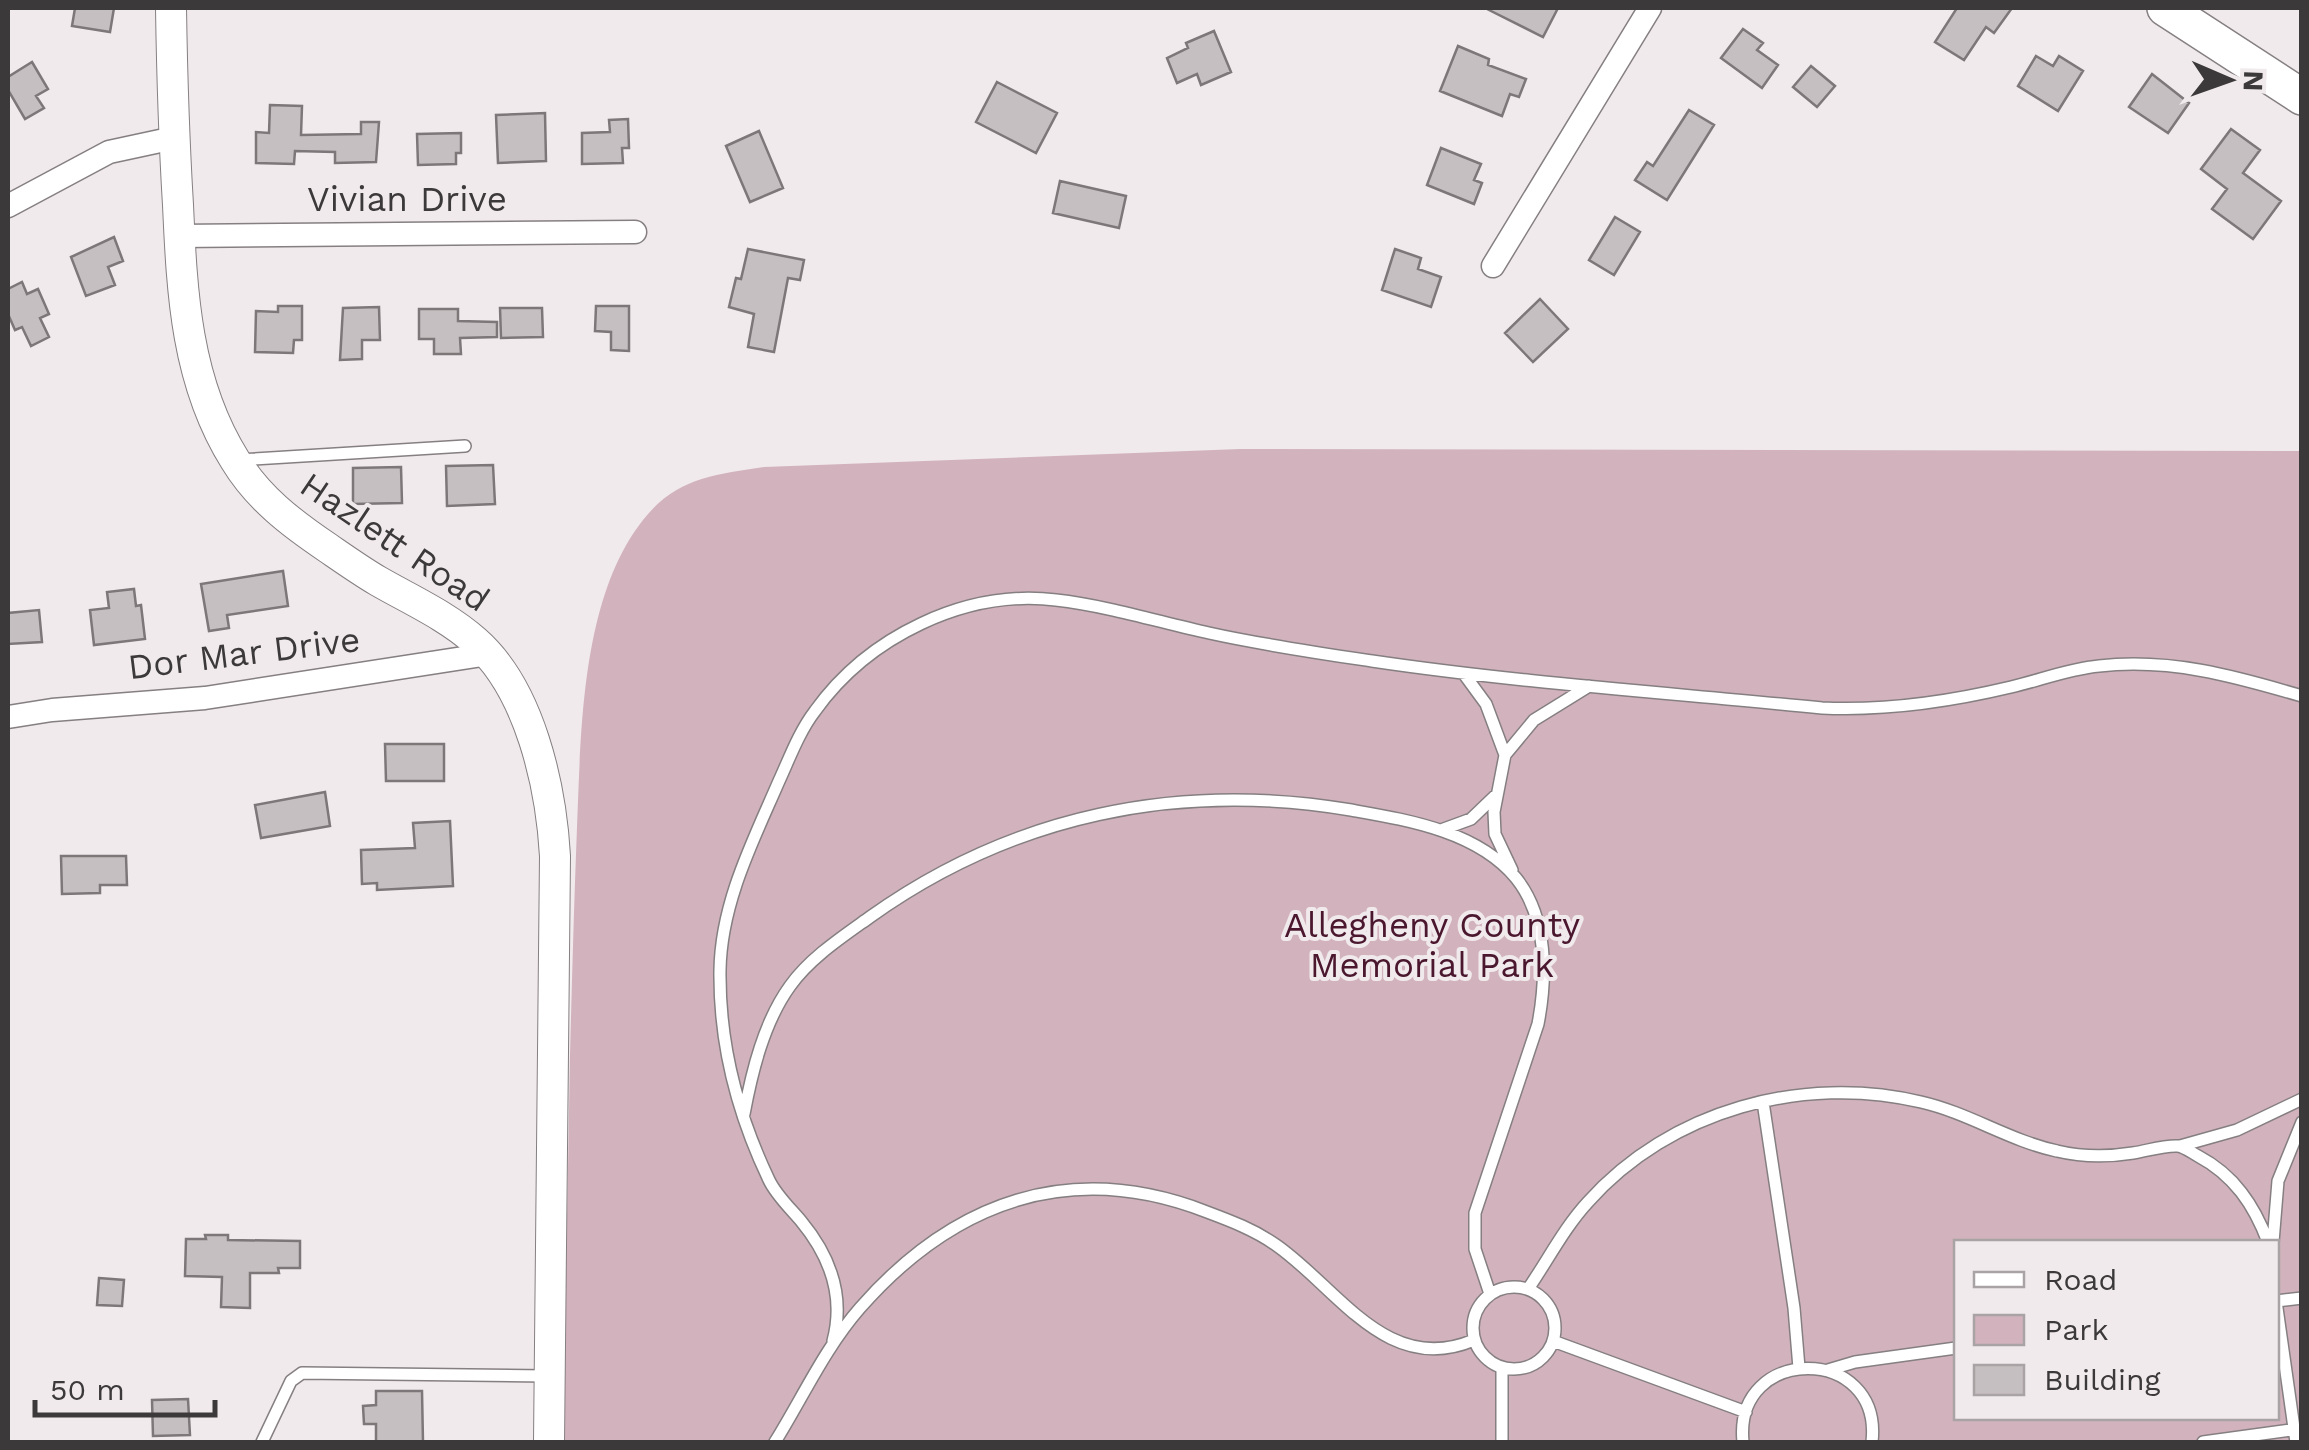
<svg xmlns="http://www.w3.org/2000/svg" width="2309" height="1450" font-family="'Work Sans',sans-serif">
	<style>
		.green { fill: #d2b3bd; fill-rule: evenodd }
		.building { fill: #c6bfc1; stroke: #7d7779; stroke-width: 2.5 }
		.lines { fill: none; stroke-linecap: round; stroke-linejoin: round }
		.lane-casing { stroke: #857f81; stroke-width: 14 }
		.street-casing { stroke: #857f81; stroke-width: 25 }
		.secondary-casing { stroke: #857f81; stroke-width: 32 }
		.primary-casing { stroke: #857f81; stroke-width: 38 }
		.lane { stroke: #fff; stroke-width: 11 }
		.street { stroke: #fff; stroke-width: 22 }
		.secondary { stroke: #fff; stroke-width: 30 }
		.primary { stroke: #fff; stroke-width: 35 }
		.labels { text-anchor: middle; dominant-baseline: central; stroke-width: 8; stroke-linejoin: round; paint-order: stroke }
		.street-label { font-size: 35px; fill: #3c393a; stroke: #f1eaec }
		.park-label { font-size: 35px; fill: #4a172e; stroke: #f1eaec }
	</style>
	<rect width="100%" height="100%" fill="#f1eaec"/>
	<path class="green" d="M 1240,449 L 2301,451 L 2301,1442 L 562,1442 C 565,1313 568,1184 570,1055 C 572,979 574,903 577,827 C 581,732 581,598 643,520 C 677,477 714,475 764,467 ZM 1956,1242 L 2276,1242 L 2276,1418 L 1956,1418 Z"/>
	<path class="building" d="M 75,8 L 114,8 L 110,32 L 72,26 Z
		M 1485,8 L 1558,8 L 1543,37 Z
		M 1957,8 L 2012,8 L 1994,33 L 1986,27 L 1964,60 L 1935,42 Z
		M 1743,29 L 1763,43 L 1757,50 L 1778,65 L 1762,88 L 1721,58 Z
		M 1214,31 L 1231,72 L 1201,85 L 1197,74 L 1177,83 L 1167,58 L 1188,48 L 1186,43 Z
		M 1458,46 L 1489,59 L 1488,65 L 1526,79 L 1519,97 L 1510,94 L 1502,116 L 1440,91 Z
		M 2036,56 L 2053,66 L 2059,56 L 2083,71 L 2058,111 L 2018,86 Z
		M 32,62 L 48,89 L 36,96 L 44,108 L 25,119 L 8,90 L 8,77 Z
		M 1811,66 L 1835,86 L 1817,107 L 1793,87 Z
		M 2152,74 L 2189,103 L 2168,133 L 2129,107 Z
		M 997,82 L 1057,113 L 1036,153 L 976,122 Z
		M 270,105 L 302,106 L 301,135 L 361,134 L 361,122 L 379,122 L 376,162 L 335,163 L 335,152 L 295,151 L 294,164 L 256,163 L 256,132 L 269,133 Z
		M 1689,110 L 1714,125 L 1667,200 L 1635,180 L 1647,162 L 1653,166 Z
		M 545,113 L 546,161 L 498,163 L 496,115 Z
		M 628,119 L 629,148 L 622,148 L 623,163 L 582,164 L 582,133 L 610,132 L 609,120 Z
		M 2231,129 L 2260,150 L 2243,173 L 2281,201 L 2253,239 L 2212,209 L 2227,189 L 2201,169 Z
		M 759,131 L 783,188 L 750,202 L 726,146 Z
		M 461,133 L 461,153 L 456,153 L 456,164 L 418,165 L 417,134 Z
		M 1441,148 L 1481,164 L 1474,180 L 1482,183 L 1474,204 L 1427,185 Z
		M 1060,181 L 1126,196 L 1119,228 L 1053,213 Z
		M 1615,217 L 1640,232 L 1614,275 L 1589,260 Z
		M 114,237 L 123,261 L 108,267 L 115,285 L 86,296 L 71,257 Z
		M 748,249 L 804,260 L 800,280 L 788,278 L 774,352 L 748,347 L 754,314 L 729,307 L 736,278 L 741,279 Z
		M 1395,249 L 1421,258 L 1418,269 L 1441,277 L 1431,307 L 1382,290 Z
		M 22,282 L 27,294 L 38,289 L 49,314 L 40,318 L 49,337 L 31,346 L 22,327 L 15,330 L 8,314 L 8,289 Z
		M 1540,299 L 1568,329 L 1533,362 L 1505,333 Z
		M 278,306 L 302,306 L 302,340 L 294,340 L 293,353 L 255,352 L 256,311 L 278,312 Z
		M 596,306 L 629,306 L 629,351 L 611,350 L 611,332 L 595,331 Z
		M 379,307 L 380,340 L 362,340 L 362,359 L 340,360 L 343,308 Z
		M 500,308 L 542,308 L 543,337 L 501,338 Z
		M 419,309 L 458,309 L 458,321 L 497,322 L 497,337 L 460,338 L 461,354 L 434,354 L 434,339 L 419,339 Z
		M 493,465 L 495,504 L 447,506 L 446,466 Z
		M 401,467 L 402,503 L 353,504 L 353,468 Z
		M 283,571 L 288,606 L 227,615 L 229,628 L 209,631 L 201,584 Z
		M 134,589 L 136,606 L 141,605 L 145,639 L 94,645 L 90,610 L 109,608 L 107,592 Z
		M 39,610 L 42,642 L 8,644 L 8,613 Z
		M 385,744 L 444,744 L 444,781 L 386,781 Z
		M 325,792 L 330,826 L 261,838 L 255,805 Z
		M 450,821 L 453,886 L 377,890 L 377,883 L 362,884 L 361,850 L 415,848 L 413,823 Z
		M 61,856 L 126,856 L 127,885 L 100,885 L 100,893 L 62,894 Z
		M 205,1235 L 228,1235 L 228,1240 L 300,1241 L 300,1268 L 278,1268 L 279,1273 L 250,1273 L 250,1308 L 221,1307 L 222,1277 L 185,1276 L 186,1239 L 206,1239 Z
		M 99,1278 L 124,1280 L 122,1306 L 97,1305 Z
		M 376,1391 L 422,1391 L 423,1442 L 376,1442 L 376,1424 L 364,1424 L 363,1406 L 376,1405 Z
		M 188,1399 L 190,1435 L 153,1436 L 152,1400 Z"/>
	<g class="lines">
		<g class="lane-casing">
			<path id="lane" d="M 239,460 L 465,446
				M 1464,674 L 1486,704 L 1505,755
				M 1441,830 L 1471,819 L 1495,796
				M 1512,870 L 1495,834 L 1494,812 L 1505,755 L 1534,720 L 1589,686
				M 1763,1102 L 1794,1308 L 1799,1368
				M 744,1114 C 752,1071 764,1022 790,986 C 810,958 842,937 870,917 C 1013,815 1178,781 1351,810 C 1407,820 1477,831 1516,878 C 1548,918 1547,977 1538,1024 L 1475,1213 L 1475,1249 L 1490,1294
				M 2180,1146 L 2237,1130 L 2302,1099
				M 2273,1242 L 2278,1181 L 2302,1122
				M1473 1328a41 41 0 1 1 82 0a41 41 0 1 1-82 0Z
				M 1528,1289 C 1548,1260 1564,1228 1588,1202 C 1670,1110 1803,1074 1921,1102 C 1969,1113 2010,1141 2057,1151 C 2082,1157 2108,1157 2133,1153 C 2147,1151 2164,1145 2178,1146 C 2185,1147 2192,1153 2198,1156 C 2234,1175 2254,1205 2268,1242
				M 2276,1301 L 2296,1442
				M 2276,1301 L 2302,1298
				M 833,1341 C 845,1296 830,1256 801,1221 C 790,1208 776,1195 769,1180 C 737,1113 719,1045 720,970 C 721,903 753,841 779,781 C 790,757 799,732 815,711 C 868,637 965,589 1056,600 C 1108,606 1159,622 1209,633 C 1263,645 1318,653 1372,661 C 1521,683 1672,693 1822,708 C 1886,711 1948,702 2011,687 C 2041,680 2068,669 2099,666 C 2170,658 2234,676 2302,696
				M 1553,1341 L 1746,1412
				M 1502,1368 L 1502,1442
				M 1828,1370 L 1855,1362 L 1956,1348
				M 262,1442 L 291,1381 L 302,1373 L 546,1376
				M 775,1442 C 803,1397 825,1348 860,1308 C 954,1201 1071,1159 1207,1212 C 1231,1221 1255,1230 1276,1245 C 1338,1288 1387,1377 1474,1340
				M 1743,1442 C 1733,1344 1883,1344 1872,1442
				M 2203,1442 L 2298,1429"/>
		</g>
		<g class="street-casing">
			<path id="street" d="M 8,206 L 109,152 L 174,138
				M 179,236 L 635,232
				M 1493,266 L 1650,8
				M 8,717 L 52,710 L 205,698 L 489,654"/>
		</g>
		<g class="secondary-casing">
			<path id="secondary" d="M 171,8 C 172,73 174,139 178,205 C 182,293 186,382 235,460 C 258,498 291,523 328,548 C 344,559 361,571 378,581 C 411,600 447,616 475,641 C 530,689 551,786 555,856 L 549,1442"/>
		</g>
		<g class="primary-casing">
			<path id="primary" d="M 2165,8 L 2302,97"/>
		</g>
		<use href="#lane" class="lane"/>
		<use href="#street" class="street"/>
		<use href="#secondary" class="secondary"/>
		<use href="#primary" class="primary"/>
	</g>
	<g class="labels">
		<g class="street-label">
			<text x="407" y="199">Vivian Drive</text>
			<text transform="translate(395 542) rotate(34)">Hazlett Road</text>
			<text transform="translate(244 653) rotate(-7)">Dor Mar Drive</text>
		</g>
		<g class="park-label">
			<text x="1432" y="925">Allegheny County<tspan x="1432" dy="40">Memorial Park</tspan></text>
		</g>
	</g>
	<rect width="2309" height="1450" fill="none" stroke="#3c393a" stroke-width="20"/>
	<rect x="1954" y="1240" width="325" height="180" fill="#f1eaec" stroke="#a9a3a5" stroke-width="2.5"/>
	<rect x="1974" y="1272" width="50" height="15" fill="#ffffff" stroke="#a9a3a5" stroke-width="2.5"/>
	<text x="2044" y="1290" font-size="30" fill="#3c393a">Road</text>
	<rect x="1974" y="1315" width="50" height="30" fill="#d2b3bd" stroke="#a9a3a5" stroke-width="2.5"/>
	<text x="2044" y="1340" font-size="30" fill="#3c393a">Park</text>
	<rect x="1974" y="1365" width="50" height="30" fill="#c6bfc1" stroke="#a9a3a5" stroke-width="2.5"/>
	<text x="2044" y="1390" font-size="30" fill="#3c393a">Building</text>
	<g transform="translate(2229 80) rotate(92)" stroke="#f1eaec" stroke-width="8" paint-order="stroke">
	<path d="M0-8L18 38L0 25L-18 38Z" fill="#3c393a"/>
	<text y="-15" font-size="28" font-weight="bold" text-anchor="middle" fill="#3c393a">N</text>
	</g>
	<path d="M35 1400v15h180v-15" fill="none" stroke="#3c393a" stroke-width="5"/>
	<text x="50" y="1400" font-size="30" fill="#3c393a" stroke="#f1eaec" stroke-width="8" paint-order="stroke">50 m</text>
</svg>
